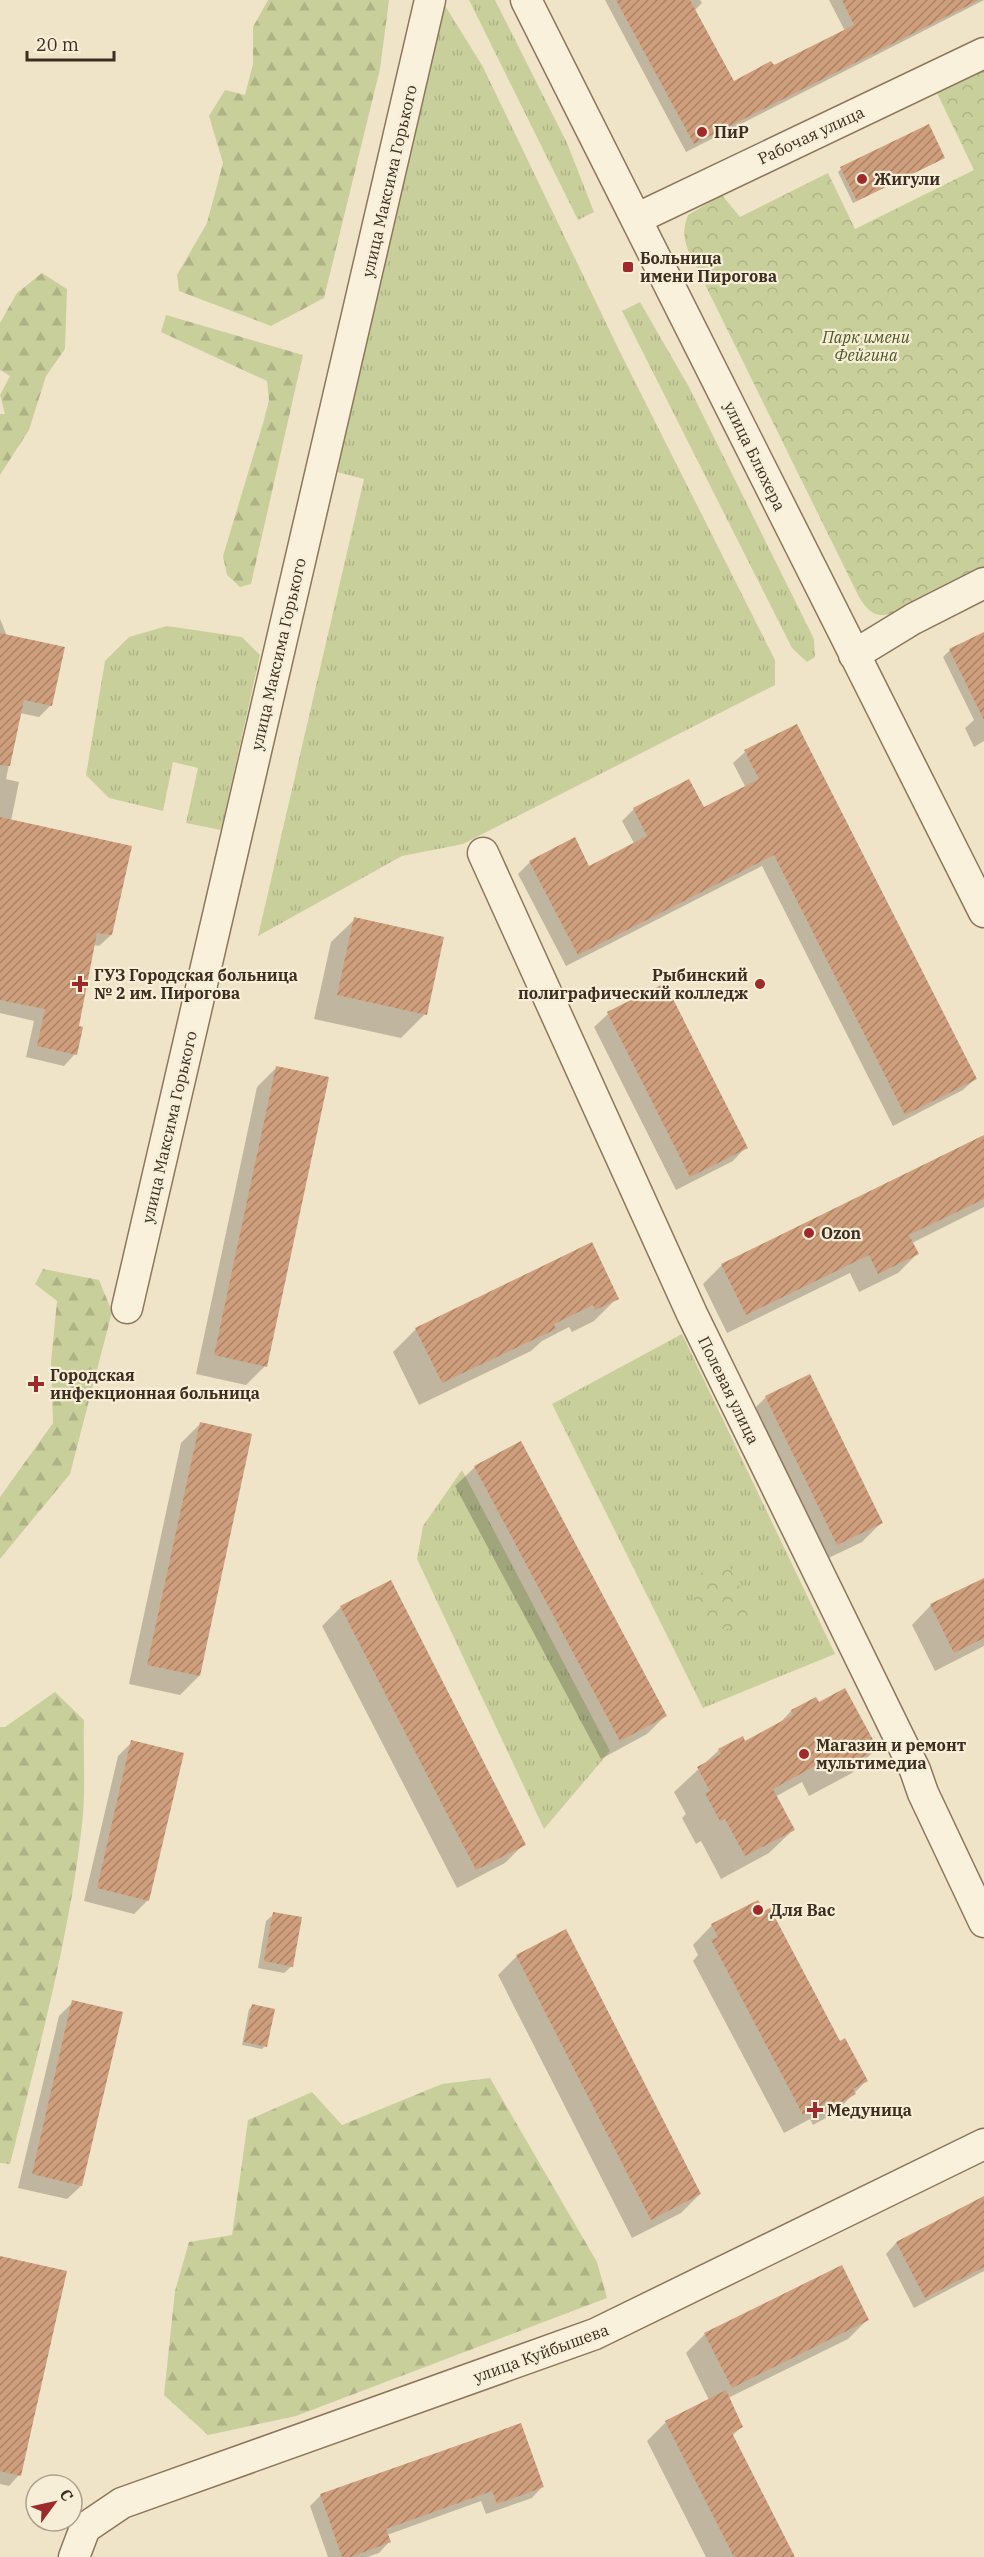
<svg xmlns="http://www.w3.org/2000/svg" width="984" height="2557" font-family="'IBM Plex Serif',serif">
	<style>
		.grass { fill: url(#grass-tufts) }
		.forest { fill: url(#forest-firs) }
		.park { fill: url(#park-crowns) }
		.shadow { fill: #0003 }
		.building { fill: url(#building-hatch) }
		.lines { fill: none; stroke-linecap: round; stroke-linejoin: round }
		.minor-casing { stroke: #8d765c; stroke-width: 33 }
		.minor { stroke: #faf1dc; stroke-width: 30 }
		.poi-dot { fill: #9e2a2b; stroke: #f7eed8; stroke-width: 2 }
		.labels { text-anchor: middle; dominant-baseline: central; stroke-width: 4.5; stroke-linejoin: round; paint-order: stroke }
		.poi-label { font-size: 16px; font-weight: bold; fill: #3d2e20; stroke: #f7eed8; text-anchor: start }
		.street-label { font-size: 16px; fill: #3d2e20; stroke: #f7eed8 }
		.park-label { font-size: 16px; font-style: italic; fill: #4d5a26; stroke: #f7eed8 }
	</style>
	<defs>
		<pattern id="grass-tufts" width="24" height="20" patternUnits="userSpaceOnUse" patternTransform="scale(1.5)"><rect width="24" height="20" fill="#c9cf9b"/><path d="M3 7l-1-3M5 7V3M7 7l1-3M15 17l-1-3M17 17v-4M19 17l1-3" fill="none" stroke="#aeb285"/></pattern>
		<pattern id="forest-firs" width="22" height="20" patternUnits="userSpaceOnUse" patternTransform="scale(1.5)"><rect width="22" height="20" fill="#c9cf9b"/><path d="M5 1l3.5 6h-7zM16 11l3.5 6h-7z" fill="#aeb285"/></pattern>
		<pattern id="park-crowns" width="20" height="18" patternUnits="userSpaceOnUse" patternTransform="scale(1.5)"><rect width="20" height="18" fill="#c9cf9b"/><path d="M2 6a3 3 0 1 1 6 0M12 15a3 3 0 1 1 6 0" fill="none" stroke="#aeb285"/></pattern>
		<pattern id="building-hatch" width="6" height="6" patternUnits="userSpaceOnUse" patternTransform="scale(1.5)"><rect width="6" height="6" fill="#cf9f7d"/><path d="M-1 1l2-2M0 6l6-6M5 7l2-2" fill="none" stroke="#a98266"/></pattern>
	</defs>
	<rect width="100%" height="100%" fill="#f0e4c8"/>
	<path class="grass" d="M 469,0 L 495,0 L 567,143 L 594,212 L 578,220 Z
		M 444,4 L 483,67 L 620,352 L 775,660 L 775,685 L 463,844 L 402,856 L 258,936 L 364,479 L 337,472 L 344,432 Z
		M 640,302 L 689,387 L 814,639 L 815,657 L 807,662 L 792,648 L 622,311 Z
		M 167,626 L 242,637 L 260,655 L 221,830 L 186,823 L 198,768 L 173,762 L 163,811 L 109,798 L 86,775 L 105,661 L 129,637 Z
		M 682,1334 L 835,1654 L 703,1708 L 552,1404 Z
		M 462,1470 L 610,1751 L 544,1829 L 417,1559 L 423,1526 Z"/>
	<path class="forest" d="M 268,0 L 389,0 L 380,69 L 324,298 L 271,326 L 179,291 L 177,275 L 207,223 L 223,163 L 209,116 L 225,90 L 245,95 L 253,64 L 253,27 Z
		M 42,273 L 67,289 L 65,349 L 46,376 L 29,430 L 0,475 L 0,414 L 5,414 L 0,395 L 10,376 L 0,370 L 0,323 L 17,293 Z
		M 166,315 L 303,355 L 251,584 L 240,587 L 227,575 L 223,556 L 264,420 L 269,400 L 267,381 L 161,332 Z
		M 43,1269 L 99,1280 L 112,1312 L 70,1474 L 0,1559 L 0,1497 L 53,1423 L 51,1362 L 57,1301 L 35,1284 Z
		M 55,1692 L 84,1720 C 83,1754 86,1791 82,1825 C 69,1940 38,2052 10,2164 L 0,2163 L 0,1727 L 5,1727 Z
		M 490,2078 L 597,2262 L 607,2298 L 296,2416 L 208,2435 L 164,2395 L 175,2291 L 189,2242 L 232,2235 L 248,2120 L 312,2092 L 342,2125 L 442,2084 Z"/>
	<path class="park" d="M 984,68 L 984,569 C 965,578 897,618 880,615 C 870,614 864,605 859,597 L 688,250 C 683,237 683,228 688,215 L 722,195 L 740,217 L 828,173 L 855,229 L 974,170 L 936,91 Z
		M 727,1562 L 755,1617 L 713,1635 L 686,1579 Z"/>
	<path class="shadow" d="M 605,0 L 700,0 L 702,3 L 694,11 L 733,83 L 773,67 L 845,31 L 829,0 L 984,0 L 686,152 Z
		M 940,160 L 853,203 L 838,172 L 841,169 Z
		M 0,619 L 7,636 L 51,705 L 39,717 L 20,713 L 6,779 L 19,782 L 11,821 L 111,935 L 99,946 L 93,945 L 77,1027 L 75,1054 L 64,1066 L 26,1057 L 34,1021 L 0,1013 Z
		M 984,633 L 984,741 L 974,747 L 965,728 L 974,720 L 943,657 L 950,650 Z
		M 745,752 L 975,1079 L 963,1090 L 893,1126 L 762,866 L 566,966 L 518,874 L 530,862 L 589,868 L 634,843 L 622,821 L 634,809 L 703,809 L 746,788 L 733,763 Z
		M 355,919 L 425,1014 L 401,1038 L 314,1019 L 331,942 Z
		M 664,985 L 746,1147 L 733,1161 L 676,1190 L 594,1027 L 608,1014 Z
		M 276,1068 L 265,1366 L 246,1385 L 196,1374 L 257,1087 Z
		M 984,1137 L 984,1207 L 912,1243 L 917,1254 L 898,1273 L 859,1292 L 850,1273 L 727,1333 L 703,1284 L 722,1265 Z
		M 617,1298 L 594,1321 L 572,1332 L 569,1327 L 542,1341 L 531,1351 L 419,1405 L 393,1352 L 416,1329 Z
		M 766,1397 L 881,1523 L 862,1542 L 818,1563 L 747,1416 Z
		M 200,1424 L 199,1676 L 180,1695 L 129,1684 L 181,1443 Z
		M 520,1443 L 666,1715 L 647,1734 L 601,1759 L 455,1486 L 475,1467 Z
		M 984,1579 L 984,1646 L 935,1671 L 912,1625 L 931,1605 Z
		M 341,1607 L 524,1844 L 505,1863 L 457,1888 L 322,1626 Z
		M 816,1699 L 818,1704 L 876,1749 L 852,1773 L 809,1796 L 802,1782 L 775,1797 L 793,1830 L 769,1853 L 721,1879 L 701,1841 L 696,1844 L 682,1818 L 686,1814 L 674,1792 L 719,1750 L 742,1738 L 745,1743 L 777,1726 L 791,1711 Z
		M 132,1742 L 148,1900 L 134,1914 L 84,1901 L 118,1756 Z
		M 274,1914 L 292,1966 L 284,1973 L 258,1968 L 266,1921 Z
		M 712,1925 L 866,2081 L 835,2113 L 813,2125 L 810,2119 L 784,2133 L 693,1961 L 698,1955 L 693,1945 Z
		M 517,1956 L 700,2194 L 681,2213 L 632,2238 L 498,1975 Z
		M 73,2002 L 81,2186 L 67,2199 L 18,2188 L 59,2016 Z
		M 253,2006 L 265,2046 L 262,2049 L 242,2045 L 249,2009 Z
		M 984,2198 L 984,2271 L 914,2308 L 886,2254 L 896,2243 Z
		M 0,2259 L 19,2475 L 9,2486 L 0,2484 Z
		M 867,2320 L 848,2339 L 728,2398 L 741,2427 L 732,2436 L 793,2557 L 706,2557 L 647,2441 L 666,2422 L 709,2400 L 686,2353 L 705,2334 Z
		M 520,2425 L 542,2487 L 532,2498 L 486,2514 L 481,2501 L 387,2535 L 389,2542 L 379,2553 L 367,2557 L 328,2557 L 310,2506 L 320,2496 Z"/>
	<path class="building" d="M 616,0 L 690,0 L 734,81 L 771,61 L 774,65 L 854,25 L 842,0 L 979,0 L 694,144 Z
		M 929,124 L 945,158 L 857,201 L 840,167 Z
		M 984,632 L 984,720 L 949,649 Z
		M 0,633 L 65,647 L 52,706 L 24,700 L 10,766 L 0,765 Z
		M 797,724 L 977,1079 L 905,1115 L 774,855 L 578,955 L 529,861 L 575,837 L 589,866 L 647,836 L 633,808 L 689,779 L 704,807 L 759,779 L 744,750 Z
		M 0,817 L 132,846 L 112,935 L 97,933 L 79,1026 L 83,1027 L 77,1055 L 37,1046 L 45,1009 L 0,1000 Z
		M 354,917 L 444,937 L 427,1015 L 337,995 Z
		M 665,983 L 748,1148 L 690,1177 L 607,1012 Z
		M 276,1066 L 329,1077 L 267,1367 L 214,1355 Z
		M 984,1135 L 984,1199 L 909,1235 L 919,1254 L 878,1274 L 869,1255 L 746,1315 L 721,1264 Z
		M 592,1242 L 619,1299 L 595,1310 L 593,1305 L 554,1324 L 556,1329 L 442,1383 L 415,1328 Z
		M 810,1374 L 883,1523 L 837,1545 L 765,1396 Z
		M 200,1422 L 252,1434 L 200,1676 L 147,1665 Z
		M 521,1441 L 667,1716 L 620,1741 L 474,1466 Z
		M 984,1578 L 984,1638 L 954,1653 L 930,1604 Z
		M 391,1580 L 526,1845 L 476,1870 L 340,1606 Z
		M 845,1688 L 878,1749 L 833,1773 L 826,1760 L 773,1789 L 795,1830 L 745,1856 L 725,1819 L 720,1821 L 705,1793 L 710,1791 L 697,1767 L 721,1754 L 718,1749 L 743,1736 L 745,1741 L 793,1715 L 791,1710 L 816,1697 L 819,1702 Z
		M 131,1740 L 184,1753 L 149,1901 L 97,1888 Z
		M 758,1900 L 764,1911 L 770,1908 L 840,2041 L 845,2038 L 868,2081 L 853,2089 L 856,2094 L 833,2107 L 830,2101 L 803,2115 L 711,1940 L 718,1937 L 711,1924 Z
		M 273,1912 L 302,1917 L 293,1967 L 264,1961 Z
		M 566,1929 L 701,2194 L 651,2220 L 516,1955 Z
		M 72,2000 L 123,2012 L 82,2186 L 32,2174 Z
		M 252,2004 L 275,2009 L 267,2047 L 244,2042 Z
		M 984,2196 L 984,2267 L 925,2298 L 896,2242 Z
		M 0,2256 L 67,2271 L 21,2476 L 0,2471 Z
		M 842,2265 L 869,2320 L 732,2388 L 704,2333 Z
		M 726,2390 L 743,2427 L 732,2433 L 795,2557 L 734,2557 L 665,2421 Z
		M 521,2423 L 544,2487 L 497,2504 L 492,2491 L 386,2529 L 391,2542 L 351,2557 L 342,2557 L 320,2494 Z"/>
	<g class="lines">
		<g class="minor-casing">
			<path id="minor" d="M 526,0 L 984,912
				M 638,218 L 984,53
				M 854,655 L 913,619 L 984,583
				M 483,853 L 692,1314 L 915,1770 L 923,1793 L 984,1922
				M 127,1308 L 430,0
				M 74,2557 L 85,2528 L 122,2503 L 595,2334 L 984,2144"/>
		</g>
		<use href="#minor" class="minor"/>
	</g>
	<g class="poi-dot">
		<circle cx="702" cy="132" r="6"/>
		<circle cx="862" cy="179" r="6"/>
		<rect x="622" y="261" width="12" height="12" rx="3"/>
		<path d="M77 975h6v6h6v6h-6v6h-6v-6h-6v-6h6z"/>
		<circle cx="760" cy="984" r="6"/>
		<circle cx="809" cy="1233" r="6"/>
		<path d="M33 1375h6v6h6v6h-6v6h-6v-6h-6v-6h6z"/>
		<circle cx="804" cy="1754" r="6"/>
		<circle cx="758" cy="1910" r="6"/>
		<path d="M812 2101h6v6h6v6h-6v6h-6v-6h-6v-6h6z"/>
	</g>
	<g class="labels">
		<g class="poi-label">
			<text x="714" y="132">ПиР</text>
			<text x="874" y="179">Жигули</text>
			<text x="640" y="258">Больница<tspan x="640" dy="18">имени Пирогова</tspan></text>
			<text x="94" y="975">ГУЗ Городская больница<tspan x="94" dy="18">№ 2 им. Пирогова</tspan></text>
			<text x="748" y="975" text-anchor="end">Рыбинский<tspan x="748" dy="18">полиграфический колледж</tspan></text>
			<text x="821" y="1233">Ozon</text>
			<text x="50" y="1375">Городская<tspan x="50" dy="18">инфекционная больница</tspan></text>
			<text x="816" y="1745">Магазин и ремонт<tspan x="816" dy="18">мультимедиа</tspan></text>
			<text x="770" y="1910">Для Вас</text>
			<text x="827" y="2110">Медуница</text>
		</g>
		<g class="street-label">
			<text transform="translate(811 135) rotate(-25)">Рабочая улица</text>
			<text transform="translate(389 181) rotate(-77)">улица Максима Горького</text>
			<text transform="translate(755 456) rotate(64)">улица Блюхера</text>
			<text transform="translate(278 654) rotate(-77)">улица Максима Горького</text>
			<text transform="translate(169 1127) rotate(-77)">улица Максима Горького</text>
			<text transform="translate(729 1390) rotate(64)">Полевая улица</text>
			<text transform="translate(541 2353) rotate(-20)">улица Куйбышева</text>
		</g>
		<g class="park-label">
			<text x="866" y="337">Парк имени<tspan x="866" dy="18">Фейгина</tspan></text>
		</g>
	</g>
	<g transform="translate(54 2503) rotate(57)"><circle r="28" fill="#f7eed8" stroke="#ada18e" stroke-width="1.5"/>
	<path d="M0-4.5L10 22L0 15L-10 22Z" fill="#9e2a2b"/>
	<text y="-9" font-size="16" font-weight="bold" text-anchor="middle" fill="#3d2e20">С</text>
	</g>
	<path d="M27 51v9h87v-9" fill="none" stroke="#3d2e20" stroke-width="3"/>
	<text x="36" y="51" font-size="18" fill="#3d2e20" stroke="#f7eed8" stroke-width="4.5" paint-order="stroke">20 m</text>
</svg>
